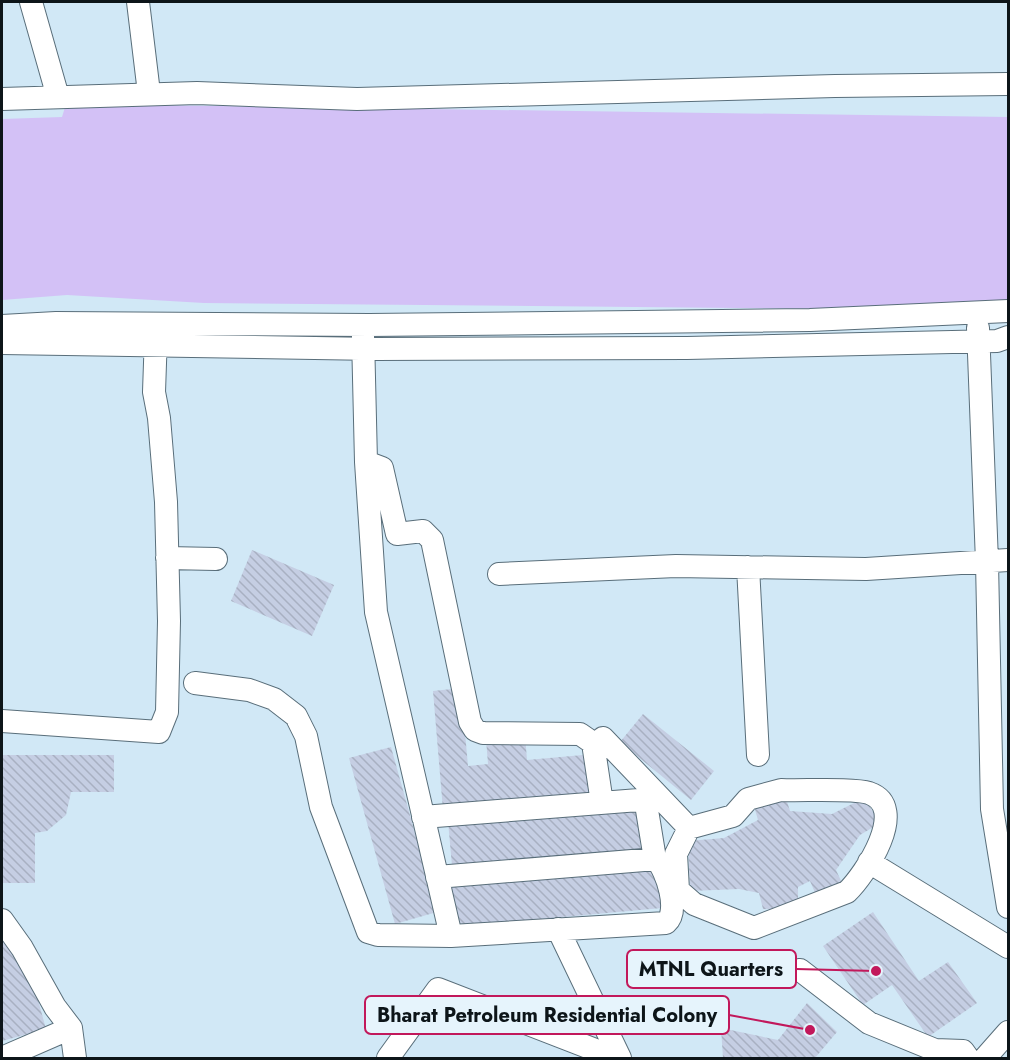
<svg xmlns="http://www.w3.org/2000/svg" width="1010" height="1060" font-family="Jost,sans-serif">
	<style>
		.water { fill: #d3c1f6 }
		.building { fill: url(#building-back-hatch) }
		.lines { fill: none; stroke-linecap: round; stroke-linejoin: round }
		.minor-casing { stroke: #596e7a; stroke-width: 24 }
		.minor { stroke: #fff; stroke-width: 22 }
		.leader { fill: none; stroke: #c2185b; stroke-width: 2 }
		.callout-dot { fill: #c2185b; stroke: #e6f4fc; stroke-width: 2 }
		.callout { fill: #e6f4fc; stroke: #c2185b; stroke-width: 2 }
		.callout-label { font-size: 20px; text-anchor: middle; font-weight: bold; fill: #0d1519 }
	</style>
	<defs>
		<pattern id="building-back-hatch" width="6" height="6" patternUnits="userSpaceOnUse" patternTransform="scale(1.5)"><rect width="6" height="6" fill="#c5cee3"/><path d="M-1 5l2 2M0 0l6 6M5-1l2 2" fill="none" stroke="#a8b0c2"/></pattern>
	</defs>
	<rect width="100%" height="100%" fill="#d1e8f6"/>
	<path class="water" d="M 66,104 L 1008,117 L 1008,301 L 955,310 L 204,303 L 67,295 L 2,300 L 2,119 L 62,117 Z"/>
	<path class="building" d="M 252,550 L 334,585 L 312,636 L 231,601 Z
		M 461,688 L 468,766 L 488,764 L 486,739 L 525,735 L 527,760 L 594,754 L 597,796 L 443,810 L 433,691 Z
		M 643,714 L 714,771 L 691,800 L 620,742 Z
		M 391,747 L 437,912 L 395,924 L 349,758 Z
		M 2,755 L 114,755 L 114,792 L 71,792 L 66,815 L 47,831 L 35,833 L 35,883 L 2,883 Z
		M 785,795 L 790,811 L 832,814 L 864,798 L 880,823 L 860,835 L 836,870 L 843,885 L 819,902 L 810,881 L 798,887 L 798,910 L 763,909 L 759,893 L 739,889 L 690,891 L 688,841 L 724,838 L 758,820 L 753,803 Z
		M 637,804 L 641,849 L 452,866 L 448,821 Z
		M 658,866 L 662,908 L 452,927 L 449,886 Z
		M 873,912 L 919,981 L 948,962 L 977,1003 L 928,1037 L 892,985 L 863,1005 L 823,946 Z
		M 2,935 L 34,985 L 46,1029 L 2,1041 Z
		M 807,1003 L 837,1032 L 815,1058 L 723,1058 L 721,1028 L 778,1040 Z"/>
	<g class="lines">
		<g class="minor-casing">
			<path id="minor" d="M 31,2 L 58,97
				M 138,2 L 149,93
				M 2,99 L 197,93 L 357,99 L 835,86 L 1008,84
				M 2,326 L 56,323 L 369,325 L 810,320 L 1008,311
				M 978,328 L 987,562 L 992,809 L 1008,907
				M 363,336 L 366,462 L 376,612 L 451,936
				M 2,343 L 375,349 L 687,348 L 997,341 L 1008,337
				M 366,462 L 382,468 L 397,534 L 423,531 L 432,540 L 470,722 L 475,730 L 483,733 L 580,734 L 593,743 L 602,803
				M 167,558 L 216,559
				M 748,567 L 758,755
				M 499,574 L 676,566 L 866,569 L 1008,560
				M 195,683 L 249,690 L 274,699 L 296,716 L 306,736 L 321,807 L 368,932 L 378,935 L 451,936 L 666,923 C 680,911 667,871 656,859 L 437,877
				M 2,721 L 159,732 L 167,712 L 169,621 L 166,502 L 159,418 L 154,392 L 156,334
				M 603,738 L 689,828
				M 781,790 C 801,791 853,788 869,793 C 910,807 865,875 847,892 L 754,928 L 694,904 L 678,890 L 676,854 L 689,828 L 733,816 L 748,799 Z
				M 423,817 L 639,800 L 646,804 L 655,859
				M 869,862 L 1008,947
				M 2,920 L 22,948 L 55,1007 L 71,1028 L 75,1058
				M 558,929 L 620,1058
				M 800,970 L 869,1023 L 935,1050 L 963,1051 L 968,1058
				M 2,1058 L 71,1028
				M 388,1058 L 438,989 L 616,1058
				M 985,1058 L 1008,1032"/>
		</g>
		<use href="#minor" class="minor"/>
	</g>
	<path class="leader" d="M876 971L796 969M810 1030L729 1015"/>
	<g class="callout-dot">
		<circle cx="876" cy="971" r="6"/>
		<circle cx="810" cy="1030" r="6"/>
	</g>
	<g class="callout">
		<rect x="627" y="950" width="169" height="38" rx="6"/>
		<rect x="365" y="996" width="364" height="38" rx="6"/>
	</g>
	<g class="callout-label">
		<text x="711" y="976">MTNL Quarters</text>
		<text x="547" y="1022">Bharat Petroleum Residential Colony</text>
	</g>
	<rect width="1010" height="1060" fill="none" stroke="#0d1519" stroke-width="6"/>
</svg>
